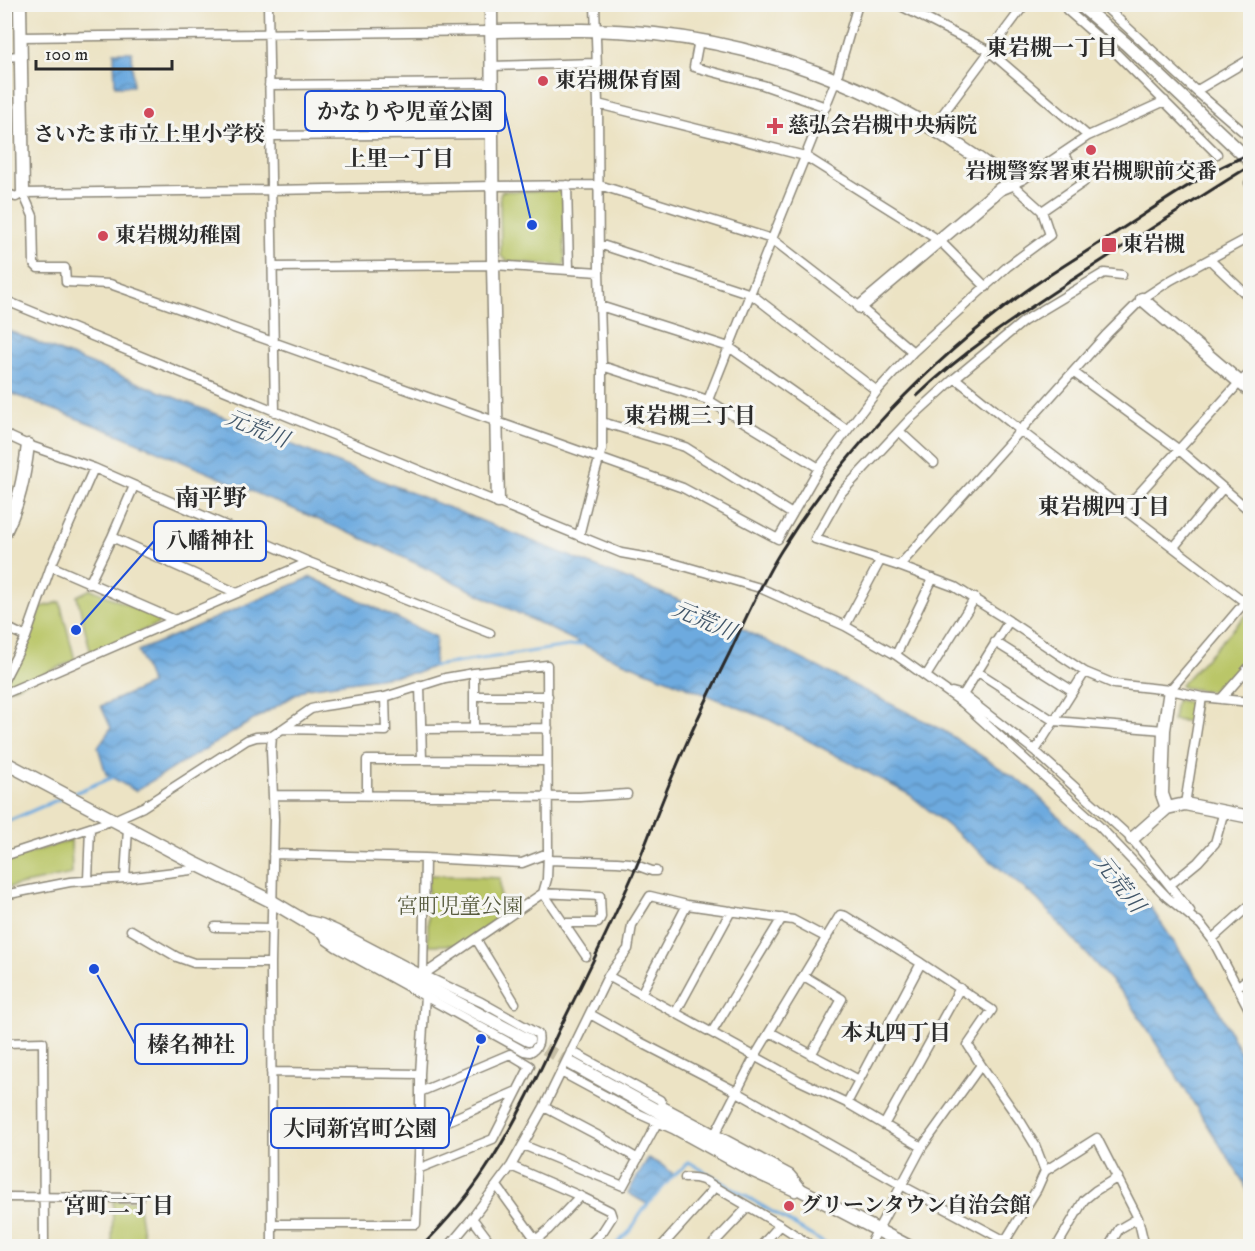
<svg xmlns="http://www.w3.org/2000/svg" width="1255" height="1251" font-family="'IM FELL DW Pica','Noto Serif JP',serif">
	<style>
		.green { fill: #bac668; stroke: #72784a; stroke-width: 1.5 }
		.water { fill: url(#water-waves); stroke: #4c6a85; stroke-width: 1.5 }
		.lines { fill: none; stroke-linecap: round; stroke-linejoin: round }
		.stream { stroke: #6daadf; stroke-width: 3 }
		.secondary-tunnel { stroke: #c5bea5; stroke-width: 12; stroke-dasharray: 12 6; stroke-linecap: butt }
		.street-casing { stroke: #8c8778; stroke-width: 11 }
		.secondary-casing { stroke: #8c8778; stroke-width: 15 }
		.street { stroke: #fff; stroke-width: 8 }
		.secondary { stroke: #fff; stroke-width: 12 }
		.rail { stroke: #2b2b2b; stroke-width: 3 }
		.poi-dot { fill: #d1495b; stroke: #f6f6f2; stroke-width: 2 }
		.labels { text-anchor: middle; dominant-baseline: central; stroke-width: 6; stroke-linejoin: round; paint-order: stroke }
		.poi-label { font-size: 21px; font-weight: bold; fill: #2b2b2b; stroke: #f6f6f2; text-anchor: start }
		.park-label { font-size: 21px; fill: #565a3d; stroke: #f6f6f2 }
		.neighbourhood-label { font-size: 22px; font-weight: bold; fill: #2b2b2b; stroke: #f6f6f2 }
		.water-label { font-size: 22px; font-style: italic; fill: #42576a; stroke: #f6f6f2 }
		.quarter-label { font-size: 24px; font-weight: bold; fill: #2b2b2b; stroke: #f6f6f2 }
		.leader { fill: none; stroke: #1d4ed8; stroke-width: 2 }
		.callout-dot { fill: #1d4ed8; stroke: #f6f6f2; stroke-width: 2 }
		.callout { fill: #f6f6f2; stroke: #1d4ed8; stroke-width: 2 }
		.callout-label { font-size: 22px; text-anchor: middle; font-weight: bold; fill: #2b2b2b }
	</style>
	<defs>
		<pattern id="water-waves" width="16" height="10" patternUnits="userSpaceOnUse" patternTransform="scale(1.5)"><rect width="16" height="10" fill="#6daadf"/><path d="M0 5q4-4 8 0t8 0" fill="none" stroke="#5a8bb5"/></pattern>
	</defs>
	<rect width="100%" height="100%" fill="#f6f6f2"/>
	<filter id="ink" filterUnits="userSpaceOnUse"><feTurbulence type="fractalNoise" baseFrequency=".0167" numOctaves="2"/><feDisplacementMap in="SourceGraphic" scale="12" xChannelSelector="R" yChannelSelector="G"/><feConvolveMatrix kernelMatrix="1 2 1 2 8 2 1 2 1" color-interpolation-filters="sRGB"/></filter>
	<filter id="wash" filterUnits="userSpaceOnUse"><feTurbulence type="fractalNoise" baseFrequency=".008" numOctaves="4" result="noise"/><feDisplacementMap in="SourceGraphic" scale="24" xChannelSelector="R" yChannelSelector="G"/><feGaussianBlur stdDeviation="1.35" result="paint"/><feColorMatrix in="noise" values="0 0 0 0 0 0 0 0 0 0 0 0 0 0 0 0 0 1.4 0 .05"/><feComposite in="paint" operator="in"/></filter>
	<g filter="url(#wash)">
		<rect width="100%" height="100%" fill="#ece3c4"/>
		<path class="green" d="M 502,191 L 560,191 L 563,194 L 565,263 L 564,266 L 507,261 L 501,256 L 500,195 Z
			M 91,589 L 158,618 L 158,624 L 91,654 L 77,596 Z
			M 60,602 L 75,660 L 10,689 L 5,683 L 42,607 Z
			M 1250,611 L 1250,659 L 1220,693 L 1182,687 L 1181,685 Z
			M 1176,700 L 1196,703 L 1194,722 L 1173,720 Z
			M 71,840 L 72,874 L 5,888 L 5,861 Z
			M 428,875 L 500,878 L 500,919 L 460,945 L 428,945 Z
			M 113,1201 L 138,1201 L 145,1246 L 112,1246 Z"/>
		<path class="water" d="M 114,52 L 132,52 L 133,86 L 115,86 Z
			M 4,329 L 711,613 L 944,731 L 1030,788 L 1149,905 L 1216,1005 L 1250,1071 L 1250,1200 L 1244,1183 L 1130,1002 L 1037,899 L 910,795 L 770,720 L 596,651 L 380,546 L 120,435 L 5,391 Z
			M 311,577 L 436,637 L 434,666 L 420,672 L 307,688 L 135,791 L 106,774 L 98,747 L 111,728 L 101,706 L 151,684 L 138,651 Z
			M 648,1158 L 663,1166 L 672,1173 L 672,1175 L 647,1204 L 628,1193 Z"/>
		<g class="lines">
			<path class="stream" d="M 432,665 L 434,666 L 582,644
				M 72,794 L 113,777
				M 4,823 L 64,797
				M 614,1246 L 631,1230 L 642,1211 L 672,1177 L 689,1162 L 829,1246"/>
		</g>
	</g>
	<g filter="url(#ink)">
		<g class="lines">
			<path class="secondary-tunnel" d="M 529,1040 L 572,1064"/>
			<g class="street-casing">
				<path id="street" d="M 268,4 L 275,412
					M 897,4 L 989,51 L 1088,136
					M 1064,4 L 1067,10 L 1115,52 L 1217,154
					M 1102,4 L 1196,91 L 1247,135 L 1250,134
					M 21,37 L 491,31
					M 699,40 L 694,67 L 763,85 L 826,107
					M 4,57 L 21,56
					M 492,66 L 596,63
					M 269,85 L 492,83
					M 1196,91 L 1250,59
					M 598,104 L 805,156 L 940,241 L 986,287
					M 933,127 L 1025,4
					M 270,136 L 493,134
					M 1249,183 L 1250,184
					M 567,185 L 569,270
					M 4,191 L 8,194 L 16,197 L 23,193 L 270,190 L 493,186 L 599,185 L 772,239 L 860,307 L 913,352
					M 23,193 L 33,216 L 34,264 L 38,268 L 65,268 L 66,282 L 110,284 L 683,488 L 778,539 L 819,468 L 877,391 L 913,352 L 1008,266 L 1050,235 L 1042,211 L 1012,184 L 1024,179 L 1088,136 L 1165,101
					M 1042,211 L 1084,182 L 1063,153
					M 599,244 L 751,294 L 877,391
					M 1210,260 L 1250,298
					M 273,267 L 493,265 L 599,272
					M 4,300 L 621,553 L 666,561 L 760,588 L 845,626 L 896,655 L 963,703 L 1099,826 L 1167,897 L 1201,925
					M 600,306 L 729,347 L 847,430
					M 602,366 L 708,400 L 819,468
					M 1073,372 L 1178,449 L 1250,511
					M 955,378 L 1024,321 L 1104,273 L 1122,275
					M 708,400 L 772,239 L 836,80 L 858,4
					M 602,422 L 685,447 L 792,514
					M 899,431 L 934,463
					M 4,434 L 28,445 L 94,468 L 309,562 L 490,633
					M 1125,509 L 1240,382 L 1250,373
					M 579,536 L 592,484 L 602,449 L 602,366 L 599,272 L 598,104 L 595,4
					M 112,537 L 237,593
					M 1174,547 L 1223,488
					M 51,566 L 175,620
					M 899,566 L 1107,334 L 1142,299 L 1171,280 L 1250,237
					M 89,584 L 112,537 L 134,486
					M 1250,606 L 1021,431 L 955,378 L 911,418 L 841,493 L 815,539 L 899,566 L 955,587 L 1009,621 L 1085,672 L 1114,684 L 1170,690 L 1202,697 L 1250,702
					M 4,626 L 26,637
					M 845,626 L 880,561
					M 995,642 L 1073,691
					M 896,655 L 933,578
					M 978,672 L 1054,721 L 1164,730
					M 926,676 L 975,598
					M 4,680 L 26,637 L 51,566 L 94,468
					M 1170,690 L 1250,596
					M 952,692 L 963,695 L 1035,751 L 1132,839 L 1190,911
					M 4,694 L 309,562
					M 963,695 L 1009,621
					M 474,696 L 548,696
					M 1221,699 L 1250,666
					M 474,728 L 474,673
					M 282,729 L 386,731 L 385,697
					M 422,729 L 548,728
					M 1035,751 L 1085,672
					M 422,760 L 547,761
					M 274,795 L 580,797 L 627,794
					M 367,795 L 367,760 L 422,760 L 420,685
					M 1185,804 L 1202,697
					M 273,854 L 425,858 L 522,863 L 548,853
					M 4,856 L 114,820 L 143,807 L 247,740 L 256,737 L 272,736 L 311,709 L 324,706 L 385,697 L 445,678 L 474,673 L 547,665 L 548,853 L 547,879 L 543,893 L 423,975
					M 548,860 L 617,862 L 630,863 L 652,871 L 656,871
					M 125,878 L 128,828
					M 88,880 L 90,828
					M 1170,885 L 1198,862 L 1215,843 L 1224,811
					M 543,893 L 600,896 L 601,917 L 598,923 L 564,923
					M 543,893 L 586,956
					M 4,895 L 70,882 L 125,878 L 191,870 L 196,864
					M 308,920 L 321,923 L 337,930 L 423,975 L 481,1002 L 538,1034 C 540,1043 538,1048 530,1052 L 524,1051 L 336,947 L 326,940 L 323,932
					M 1198,921 L 1212,939 L 1250,1011
					M 215,927 L 271,928
					M 131,930 L 177,957 L 194,963 L 271,963
					M 476,939 L 515,1003
					M 1212,939 L 1250,905
					M 423,975 L 425,858
					M 608,976 L 798,1080 L 847,1103 L 922,1147
					M 804,976 L 842,999 L 811,1055
					M 1237,987 L 1250,977
					M 641,994 L 687,905
					M 676,1012 L 731,911
					M 590,1014 L 640,1042 L 737,1092 L 903,1186 L 1015,1246
					M 712,1032 L 782,918
					M 770,1032 L 859,1080
					M 4,1043 L 43,1042 L 44,1246
					M 571,1051 L 660,1100 L 663,1106 L 790,1174 L 801,1187
					M 981,1065 L 1021,1122 L 1035,1145 L 1045,1171
					M 271,1072 L 420,1074
					M 561,1072 L 637,1113 L 673,1129 L 751,1172 L 795,1192
					M 847,1103 L 921,963
					M 544,1107 L 599,1136 L 638,1159
					M 884,1125 L 960,988
					M 420,1133 L 517,1091
					M 715,1134 L 755,1056 L 840,915 L 845,916 L 921,963 L 992,1010 L 968,1045 L 981,1065 L 922,1147 L 869,1246
					M 523,1145 L 623,1186 L 657,1123
					M 511,1166 L 580,1196 L 610,1211 L 612,1217 L 603,1231 L 588,1246
					M 418,1169 L 493,1139 L 530,1066 L 510,1054 L 420,1092
					M 685,1178 C 698,1177 705,1180 715,1187
					M 497,1186 L 536,1240
					M 4,1197 L 140,1198
					M 472,1218 L 493,1246
					M 272,1224 L 416,1224 L 420,1133 L 420,1074 L 425,995
					M 1005,1241 L 1037,1189 L 1045,1171 L 1097,1138 L 1138,1218 L 1143,1239 L 1142,1246
					M 272,1246 L 271,963 L 274,819 L 271,750 L 272,736
					M 449,1246 L 470,1221 L 511,1166 L 544,1107 L 608,976 L 628,949 L 632,925 L 650,896 L 687,905 L 793,920 L 827,938
					M 528,1246 L 548,1230 L 580,1196
					M 662,1246 L 715,1187 L 780,1225 L 812,1246
					M 711,1246 L 748,1207
					M 761,1246 L 780,1225
					M 1057,1246 L 1084,1200 L 1095,1191 L 1118,1177
					M 1109,1246 L 1119,1229 L 1138,1218"/>
			</g>
			<g class="secondary-casing">
				<path id="secondary" d="M 20,4 L 23,193
					M 491,4 L 493,265 L 498,502
					M 1079,4 L 1126,44 L 1250,161
					M 491,31 C 546,30 600,28 655,34 C 765,46 873,86 964,149 C 981,160 997,171 1012,184 L 1000,189 L 860,307
					M 1142,299 L 1250,391
					M 4,534 C 19,504 24,478 28,445
					M 4,762 L 196,864 L 271,901 L 323,932 L 528,1040
					M 1167,808 L 1162,794 L 1164,730 L 1170,690
					M 1132,839 L 1167,808 L 1185,804 L 1250,817
					M 572,1064 L 803,1191 L 908,1246"/>
			</g>
			<use href="#street" class="street"/>
			<use href="#secondary" class="secondary"/>
			<path class="rail" d="M 917,396 C 969,346 1030,308 1089,269 C 1143,234 1196,199 1250,166
				M 422,1246 C 445,1223 467,1198 485,1170 C 515,1125 538,1075 561,1026 C 585,978 609,929 631,879 C 647,843 660,804 676,768 C 692,729 711,690 730,652 C 746,618 761,583 781,551 C 843,452 928,363 1022,294 C 1048,275 1077,258 1104,240 C 1152,210 1198,175 1250,154"/>
		</g>
	</g>
	<g class="poi-dot">
		<circle cx="543" cy="81" r="6"/>
		<circle cx="149" cy="113" r="6"/>
		<path d="M772 117h6v6h6v6h-6v6h-6v-6h-6v-6h6z"/>
		<circle cx="1091" cy="150" r="6"/>
		<circle cx="103" cy="236" r="6"/>
		<rect x="1101" y="237" width="16" height="16" rx="3"/>
		<circle cx="789" cy="1206" r="6"/>
	</g>
	<g class="labels">
		<g class="poi-label">
			<text x="555" y="81">東岩槻保育園</text>
			<text x="788" y="126">慈弘会岩槻中央病院</text>
			<text x="149" y="135" text-anchor="middle">さいたま市立上里小学校</text>
			<text x="1091" y="172" text-anchor="middle">岩槻警察署東岩槻駅前交番</text>
			<text x="115" y="236">東岩槻幼稚園</text>
			<text x="1122" y="245">東岩槻</text>
			<text x="801" y="1206">グリーンタウン自治会館</text>
		</g>
		<g class="park-label">
			<text x="460" y="907">宮町児童公園</text>
		</g>
		<g class="neighbourhood-label">
			<text x="1052" y="48">東岩槻一丁目</text>
			<text x="399" y="159">上里一丁目</text>
			<text x="690" y="416">東岩槻三丁目</text>
			<text x="1104" y="507">東岩槻四丁目</text>
			<text x="896" y="1033">本丸四丁目</text>
			<text x="119" y="1206">宮町二丁目</text>
		</g>
		<g class="water-label">
			<text transform="translate(257 429) rotate(22)">元荒川</text>
			<text transform="translate(704 621) rotate(23)">元荒川</text>
			<text transform="translate(1119 884) rotate(52)">元荒川</text>
		</g>
		<g class="quarter-label">
			<text x="211" y="499">南平野</text>
		</g>
	</g>
	<path class="leader" d="M532 225L505 111M76 630L154 541M94 969L135 1044M481 1039L449 1128"/>
	<g class="callout-dot">
		<circle cx="532" cy="225" r="6"/>
		<circle cx="76" cy="630" r="6"/>
		<circle cx="94" cy="969" r="6"/>
		<circle cx="481" cy="1039" r="6"/>
	</g>
	<g class="callout">
		<rect x="305" y="91" width="200" height="40" rx="6"/>
		<rect x="154" y="521" width="112" height="40" rx="6"/>
		<rect x="135" y="1024" width="112" height="40" rx="6"/>
		<rect x="271" y="1108" width="178" height="40" rx="6"/>
	</g>
	<g class="callout-label">
		<text x="405" y="119">かなりや児童公園</text>
		<text x="210" y="548">八幡神社</text>
		<text x="191" y="1052">榛名神社</text>
		<text x="360" y="1136">大同新宮町公園</text>
	</g>
	<rect width="1255" height="1251" fill="none" stroke="#f6f6f2" stroke-width="24"/>
	<path d="M36 60v9h136v-9" fill="none" stroke="#2b2b2b" stroke-width="3"/>
	<text x="45" y="60" font-size="18" fill="#2b2b2b" stroke="#f6f6f2" stroke-width="4.5" paint-order="stroke">100 m</text>
</svg>
